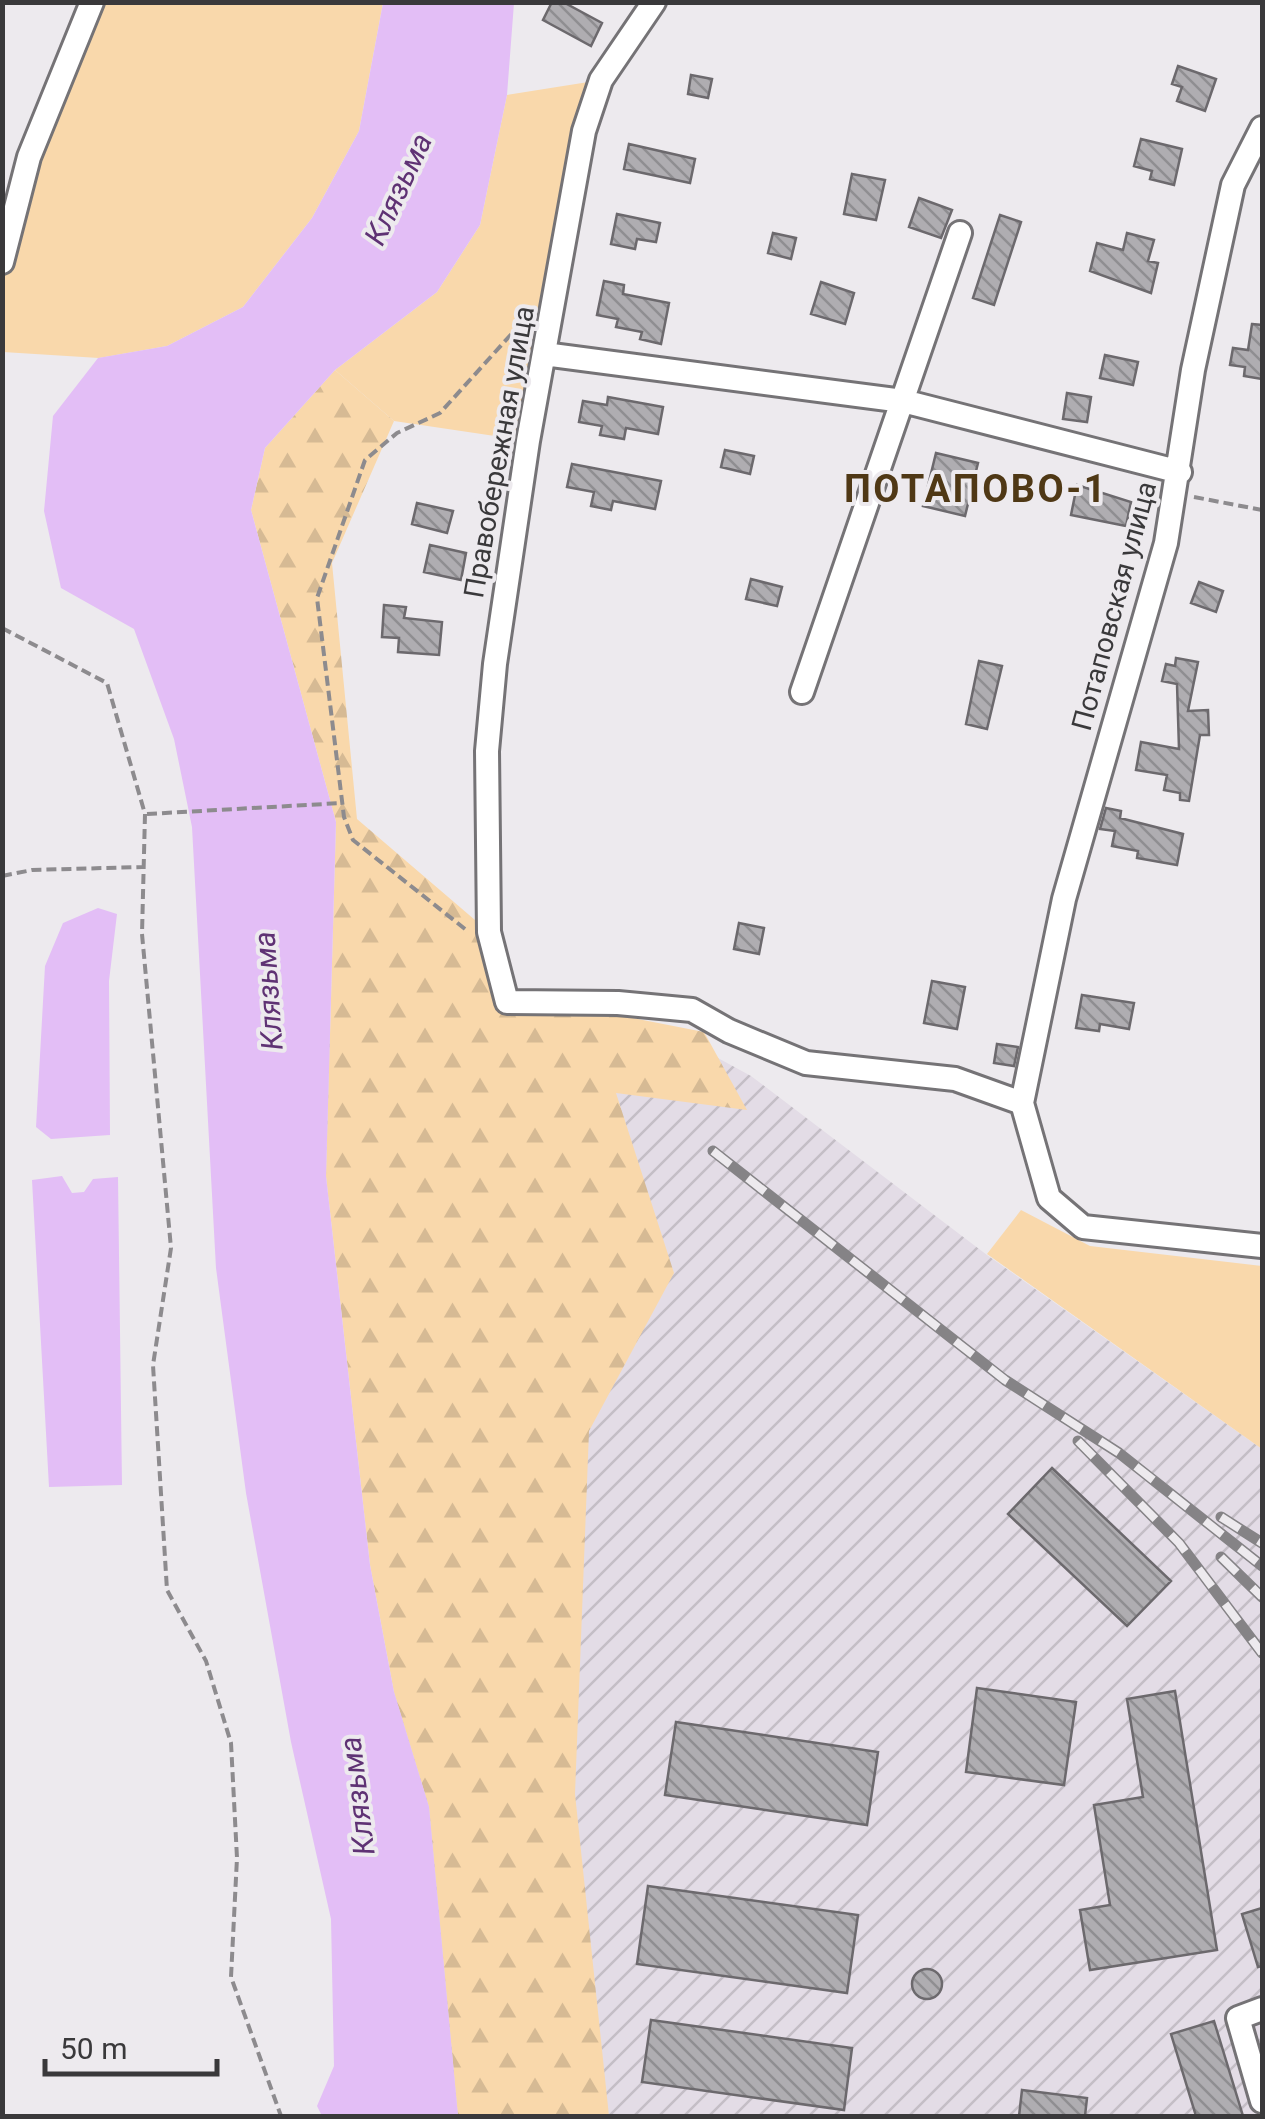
<svg xmlns="http://www.w3.org/2000/svg" width="1265" height="2119" font-family="Roboto,sans-serif">
	<style>
		.industrial { fill: url(#industrial-furrows) }
		.green { fill: #f9d8ab }
		.forest { fill: url(#forest-firs) }
		.water { fill: #e3bef6 }
		.building { fill: url(#building-back-hatch); stroke: #6c696d; stroke-width: 2.5 }
		.lines { fill: none; stroke-linecap: round; stroke-linejoin: round }
		.minor-casing { stroke: #757376; stroke-width: 28 }
		.path { stroke: #8d8b8e; stroke-width: 4; stroke-dasharray: 10 5; stroke-linecap: butt }
		.minor { stroke: #fff; stroke-width: 22 }
		.rail-casing { stroke: #858386; stroke-width: 11 }
		.rail { stroke: #edeaee; stroke-width: 8; stroke-dasharray: 22; stroke-linecap: butt }
		.labels { text-anchor: middle; dominant-baseline: central; stroke-width: 8; stroke-linejoin: round; paint-order: stroke }
		.street-label { font-size: 28px; fill: #3a393b; stroke: #edeaee }
		.water-label { font-size: 30px; font-style: italic; fill: #5f3274; stroke: #edeaee }
		.district-label { font-size: 38px; font-weight: bold; letter-spacing: 2.5px; fill: #4f3815; stroke: #edeaee }
	</style>
	<defs>
		<pattern id="industrial-furrows" width="10" height="10" patternUnits="userSpaceOnUse" patternTransform="scale(2.5)"><rect width="10" height="10" fill="#e3dce6"/><path d="M-1 1l2-2M0 10L10 0M9 11l2-2" fill="none" stroke="#c4bec6"/></pattern>
		<pattern id="forest-firs" width="22" height="20" patternUnits="userSpaceOnUse" patternTransform="scale(2.5)"><rect width="22" height="20" fill="#f9d8ab"/><path d="M5 1l3.5 6h-7zM16 11l3.5 6h-7z" fill="#d6ba94"/></pattern>
		<pattern id="building-back-hatch" width="6" height="6" patternUnits="userSpaceOnUse" patternTransform="scale(2.5)"><rect width="6" height="6" fill="#afadb1"/><path d="M-1 5l2 2M0 0l6 6M5-1l2 2" fill="none" stroke="#8f8e91"/></pattern>
	</defs>
	<rect width="100%" height="100%" fill="#edeaee"/>
	<path class="industrial" d="M 540,1017 L 661,1027 L 751,1076 L 987,1255 L 1262,1449 L 1262,2116 L 458,2116 L 394,1692 L 326,1176 L 329,1038 Z"/>
	<path class="green" d="M 92,3 L 383,3 L 359,131 L 312,218 L 243,307 L 167,346 L 99,358 L 3,352 L 3,262 Z
		M 601,80 L 528,441 L 394,421 L 335,370 L 437,292 L 480,225 L 507,95 Z
		M 1021,1210 L 1090,1246 L 1262,1266 L 1262,1449 L 987,1254 Z"/>
	<path class="forest" d="M 335,370 L 394,421 L 332,563 L 357,819 L 489,932 L 497,1012 L 602,1012 L 704,1032 L 747,1110 L 616,1093 L 674,1273 L 589,1431 L 575,1794 L 609,2116 L 458,2116 L 429,1807 L 394,1692 L 370,1565 L 326,1176 L 336,822 L 251,510 L 265,448 Z"/>
	<path class="water" d="M 383,3 L 514,3 L 507,95 L 480,225 L 437,292 L 335,370 L 265,448 L 251,510 L 336,822 L 326,1176 L 370,1565 L 394,1692 L 429,1807 L 458,2116 L 322,2116 L 317,2106 L 334,2066 L 331,1919 L 291,1742 L 246,1493 L 216,1268 L 192,827 L 174,739 L 134,629 L 61,588 L 44,511 L 53,416 L 98,358 L 167,346 L 243,307 L 312,218 L 359,131 Z
		M 98,908 L 117,914 L 109,981 L 110,1135 L 51,1139 L 36,1127 L 45,966 L 63,923 Z
		M 62,1176 L 72,1193 L 84,1192 L 93,1179 L 118,1177 L 122,1485 L 49,1487 L 32,1180 Z"/>
	<path class="building" d="M 552,2 L 563,2 L 602,23 L 591,46 L 543,20 Z
		M 1178,66 L 1216,79 L 1205,111 L 1177,101 L 1182,87 L 1172,84 Z
		M 691,75 L 712,79 L 708,98 L 688,94 Z
		M 1141,139 L 1182,149 L 1174,185 L 1150,179 L 1152,171 L 1134,166 Z
		M 629,144 L 695,159 L 690,183 L 624,169 Z
		M 852,174 L 885,180 L 876,220 L 844,214 Z
		M 919,198 L 952,210 L 941,238 L 909,227 Z
		M 617,214 L 660,223 L 656,242 L 637,239 L 635,249 L 611,244 Z
		M 1000,215 L 1021,222 L 994,305 L 973,298 Z
		M 773,233 L 796,238 L 791,259 L 768,253 Z
		M 1127,233 L 1154,240 L 1148,261 L 1158,263 L 1151,293 L 1090,271 L 1097,243 L 1123,250 Z
		M 604,281 L 624,285 L 623,294 L 669,303 L 661,344 L 640,339 L 642,332 L 616,327 L 618,319 L 597,315 Z
		M 821,282 L 854,293 L 845,324 L 811,314 Z
		M 1252,324 L 1262,325 L 1262,379 L 1244,376 L 1245,367 L 1230,365 L 1233,348 L 1248,350 Z
		M 1105,355 L 1138,362 L 1133,385 L 1100,378 Z
		M 1067,393 L 1091,397 L 1087,422 L 1063,419 Z
		M 608,397 L 663,407 L 658,434 L 626,428 L 624,439 L 600,435 L 602,426 L 579,422 L 583,401 L 607,405 Z
		M 725,450 L 754,456 L 750,474 L 721,467 Z
		M 936,453 L 978,463 L 965,516 L 923,506 Z
		M 572,464 L 661,481 L 655,509 L 613,501 L 611,510 L 591,506 L 594,492 L 567,487 Z
		M 1077,485 L 1131,502 L 1126,526 L 1071,515 Z
		M 417,503 L 453,511 L 447,533 L 412,524 Z
		M 430,545 L 466,553 L 461,580 L 424,572 Z
		M 751,579 L 782,587 L 777,606 L 746,599 Z
		M 1199,582 L 1223,591 L 1216,612 L 1191,603 Z
		M 384,605 L 406,607 L 404,618 L 442,622 L 439,655 L 398,652 L 399,638 L 382,637 Z
		M 1176,658 L 1198,662 L 1188,711 L 1208,710 L 1209,735 L 1200,735 L 1189,801 L 1180,800 L 1180,793 L 1164,790 L 1167,775 L 1136,770 L 1141,742 L 1179,749 L 1177,684 L 1162,681 L 1166,664 L 1175,666 Z
		M 979,661 L 1002,666 L 987,729 L 966,724 Z
		M 1106,808 L 1121,811 L 1120,818 L 1183,834 L 1177,865 L 1137,858 L 1138,851 L 1112,846 L 1115,831 L 1100,829 Z
		M 739,923 L 764,928 L 759,954 L 734,949 Z
		M 932,981 L 965,987 L 957,1029 L 924,1023 Z
		M 1082,995 L 1134,1003 L 1129,1029 L 1100,1024 L 1099,1031 L 1076,1028 Z
		M 997,1044 L 1018,1047 L 1014,1066 L 994,1063 Z
		M 1052,1468 L 1171,1581 L 1127,1626 L 1008,1514 Z
		M 977,1688 L 1076,1702 L 1064,1785 L 966,1772 Z
		M 1175,1691 L 1217,1950 L 1090,1970 L 1080,1910 L 1110,1905 L 1094,1805 L 1143,1797 L 1127,1699 Z
		M 676,1722 L 878,1752 L 867,1825 L 665,1795 Z
		M 648,1886 L 858,1915 L 847,1993 L 637,1964 Z
		M 1262,1908 L 1262,1966 L 1258,1967 L 1242,1914 Z
		M912 1984a15 15 0 1 1 30 0a15 15 0 1 1-30 0Z
		M 651,2020 L 852,2048 L 844,2110 L 642,2082 Z
		M 1214,2021 L 1243,2116 L 1196,2116 L 1171,2034 Z
		M 1022,2090 L 1087,2098 L 1085,2116 L 1019,2116 Z"/>
	<g class="lines">
		<g class="minor-casing">
			<path id="minor" d="M 654,2 L 601,80 L 584,131 L 528,441 L 495,664 L 487,751 L 489,932 L 507,1002 L 618,1003 L 692,1010 L 729,1031 L 806,1063 L 955,1079 L 1022,1103
				M 1262,128 L 1233,185 L 1193,370 L 1166,543 L 1064,899 L 1022,1103 L 1049,1198 L 1083,1227 L 1262,1246
				M 2,262 L 29,157 L 92,2
				M 544,354 L 903,401 L 1180,472
				M 802,692 L 960,233
				M 1262,2009 L 1238,2018 L 1262,2101"/>
		</g>
		<path class="path" d="M 1194,497 L 1262,510
			M 2,628 L 107,683 L 145,814 L 142,934 L 171,1248 L 153,1365 L 167,1590 L 206,1661 L 231,1743 L 237,1858 L 231,1977 L 281,2116
			M 147,814 L 342,803
			M 2,876 L 32,870 L 142,867
			M 465,929 L 353,840 L 344,817 L 317,598 L 365,460 L 397,433 L 440,413 L 525,319"/>
		<use href="#minor" class="minor"/>
		<g class="rail-casing">
			<path id="rail" d="M 713,1151 L 1005,1380 L 1119,1453 L 1262,1566
				M 1078,1441 L 1179,1543 L 1262,1653
				M 1221,1517 L 1262,1543
				M 1221,1557 L 1262,1597"/>
		</g>
		<use href="#rail" class="rail"/>
	</g>
	<g class="labels">
		<g class="street-label">
			<text transform="translate(499 452) rotate(-80)">Правобережная улица</text>
			<text transform="translate(1114 606) rotate(-75)">Потаповская улица</text>
		</g>
		<g class="water-label">
			<text transform="translate(398 189) rotate(-65)">Клязьма</text>
			<text transform="translate(268 991) rotate(-94)">Клязьма</text>
			<text transform="translate(357 1796) rotate(-97)">Клязьма</text>
		</g>
		<g class="district-label">
			<text x="976" y="489">ПОТАПОВО-1</text>
		</g>
	</g>
	<rect width="1265" height="2119" fill="none" stroke="#3a393b" stroke-width="10"/>
	<path d="M45 2059v15h172v-15" fill="none" stroke="#3a393b" stroke-width="5"/>
	<text x="60" y="2059" font-size="30" fill="#3a393b" stroke="#edeaee" stroke-width="8" paint-order="stroke">50 m</text>
</svg>
